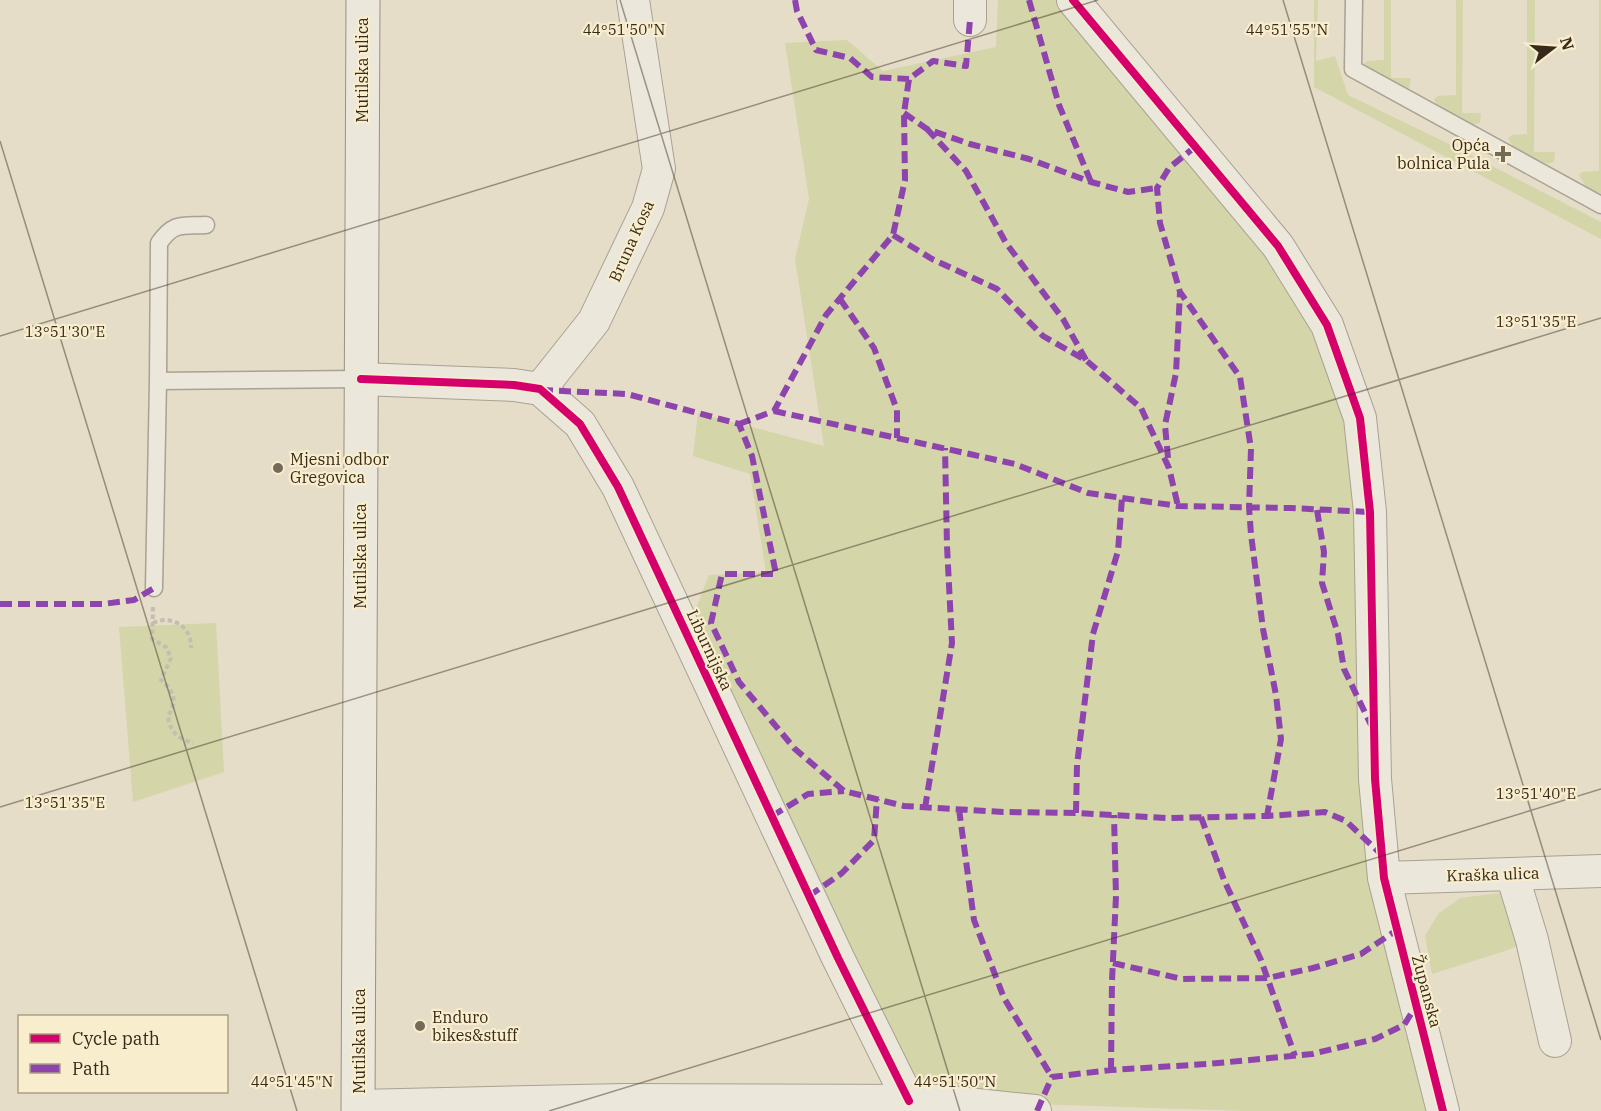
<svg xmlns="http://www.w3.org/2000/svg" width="1601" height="1111" font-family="'IBM Plex Serif',serif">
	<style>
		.green { fill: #d4d5a9 }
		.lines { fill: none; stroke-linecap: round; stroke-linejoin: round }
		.lane-casing { stroke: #a9a192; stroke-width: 19 }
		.street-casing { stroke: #a9a192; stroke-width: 34 }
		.secondary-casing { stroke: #999182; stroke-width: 35 }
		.path { stroke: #c4beb2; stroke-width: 4; stroke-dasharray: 4.5 3; stroke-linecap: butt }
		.lane { stroke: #ece7db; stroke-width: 16 }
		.street { stroke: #ece7db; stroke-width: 32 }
		.secondary { stroke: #ece7db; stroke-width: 33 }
		.quiet { stroke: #8e44ad; stroke-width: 6; stroke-dasharray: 12 6; stroke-linecap: butt }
		.cycleway-casing { stroke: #f8edcc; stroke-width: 11 }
		.cycleway { stroke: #d6006c; stroke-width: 8 }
		.ticks { fill: none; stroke: #382a1b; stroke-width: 1.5; stroke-opacity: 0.45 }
		.poi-dot { fill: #756958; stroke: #f8edcc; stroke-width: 2 }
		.labels { text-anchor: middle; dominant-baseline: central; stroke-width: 4.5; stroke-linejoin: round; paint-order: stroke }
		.street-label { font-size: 16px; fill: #382a1b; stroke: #f8edcc }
		.poi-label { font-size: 16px; fill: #382a1b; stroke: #f8edcc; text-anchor: start }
		.ticks-label { font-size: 15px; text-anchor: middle; fill: #382a1b; stroke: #f8edcc; stroke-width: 4.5; stroke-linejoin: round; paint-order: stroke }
	</style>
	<rect width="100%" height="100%" fill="#e5ddc8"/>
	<path class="green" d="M 998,0 L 1069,0 L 1278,246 L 1360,418 L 1384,878 L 1406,1037 L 1425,1038 L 1428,1111 L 1246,1111 L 939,1101 L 907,1066 L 694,613 L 709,575 L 766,572 L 750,474 L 693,456 L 698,413 L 824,446 L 795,259 L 809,199 L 785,43 L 847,40 L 883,71 L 996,47 Z
		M 1314,0 L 1318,0 L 1316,61 L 1335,56 L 1348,95 L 1457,148 L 1601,222 L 1601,239 L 1314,87 Z
		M 1384,0 L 1391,0 L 1391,78 L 1411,78 L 1409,88 L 1404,90 L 1365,68 L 1363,64 L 1367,61 L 1384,60 Z
		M 1456,0 L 1463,0 L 1462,113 L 1481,113 L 1480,123 L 1469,125 L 1437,107 L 1434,99 L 1438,96 L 1456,95 Z
		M 1527,0 L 1535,0 L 1534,152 L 1555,152 L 1554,162 C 1540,168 1513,152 1508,138 L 1512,135 L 1527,134 Z
		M 1599,0 L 1601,0 L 1601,194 L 1586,187 L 1579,175 L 1582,172 L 1599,171 Z
		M 216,623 L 224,772 L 133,802 L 119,627 Z
		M 1517,891 L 1532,940 L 1505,951 L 1432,974 L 1425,936 L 1438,914 L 1460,898 Z"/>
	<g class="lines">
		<g class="lane-casing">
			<path id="lane" d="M 1354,0 L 1353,69 L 1601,205
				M 158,381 L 159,243 C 174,222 181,226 206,225
				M 154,588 L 158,381 L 361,379"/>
		</g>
		<g class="street-casing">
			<path id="street" d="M 1073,0 L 1278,246 L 1327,325 L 1360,418 L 1370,512 L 1375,779 L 1384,878 L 1443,1111
				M 970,20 L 970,0
				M 361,379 L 514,385 L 540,389 L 580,424 L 618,487 L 838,958 L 909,1101
				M 540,389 L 594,321 L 648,208 L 659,169 L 633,0
				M 1512,874 L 1532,940 L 1555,1041
				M 1384,878 L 1601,871
				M 358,1106 L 624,1100 L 939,1101 L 1035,1111"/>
		</g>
		<g class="secondary-casing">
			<path id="secondary" d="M 358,1111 L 363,0"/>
		</g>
		<path class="path" d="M 153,607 L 152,639 L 166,647 L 171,658 L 161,680 C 174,691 178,701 168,716 C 170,732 177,738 193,743
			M 153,623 C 172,614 192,627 191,648"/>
		<use href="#lane" class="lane"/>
		<use href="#street" class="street"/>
		<use href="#secondary" class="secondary"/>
		<path class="quiet" d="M 795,0 L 797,11 L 816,50 L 850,58 L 872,77 L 909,79
			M 1029,0 L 1059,105 L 1091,182
			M 904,113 L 927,129 L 970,144 L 1029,159 L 1091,182 L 1128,192 L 1157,188
			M 927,129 L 966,171 L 1006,243 L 1063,319 L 1086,360
			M 1196,146 L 1169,168 L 1157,188 L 1160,223 L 1180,292 L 1240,377 L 1251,449 L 1249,507 L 1251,534 L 1263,629 L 1276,695 L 1281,739 L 1267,816
			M 893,235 L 932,259 L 997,289 L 1043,336 L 1087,361 L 1141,408 L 1169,468 L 1178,506
			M 840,299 L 874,348 L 897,410 L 897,438
			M 541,390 L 627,394 L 739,424 L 752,456 L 776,574 L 722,574 L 711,623 L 739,682 L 795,749 L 844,791 L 904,806 L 1003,812 L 1076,813 L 1167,818 L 1267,816 L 1325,812 L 1346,821 L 1382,855
			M 774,411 L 1015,464 L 1088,493 L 1178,506 L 1290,508 L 1370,512
			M 739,424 L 774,411 L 826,315 L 893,235 L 905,180 L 904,113 L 909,79 L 933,61 L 966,66 L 970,20
			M 1168,458 L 1165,425 L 1176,373 L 1180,292
			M 1317,510 L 1324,552 L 1322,583 L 1338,634 L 1344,669 L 1371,725
			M 0,604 L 103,604 L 134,600 L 154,588
			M 925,808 L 952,643 L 947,546 L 945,448
			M 959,809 L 974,920 L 1004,998 L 1052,1077
			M 1076,813 L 1077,765 L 1093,634 L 1118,551 L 1122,498
			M 772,816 L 808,794 L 844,791
			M 1201,817 L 1224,880 L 1261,960 L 1295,1056
			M 809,896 L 842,873 L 874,840 L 877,799
			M 1113,963 L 1182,979 L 1268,978 L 1313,968 L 1361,954 L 1397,930
			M 1111,1070 L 1112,981 L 1116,896 L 1114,815
			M 1037,1111 L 1052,1077 L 1111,1070 L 1208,1064 L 1312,1054 L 1375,1039 L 1404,1025 L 1416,1006"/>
		<g class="cycleway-casing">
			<path id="cycleway" d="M 1073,0 L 1278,246 L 1327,325 L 1360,418 L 1370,512 L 1375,779 L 1384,878 L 1443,1111
				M 361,379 L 514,385 L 540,389 L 580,424 L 618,487 L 838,958 L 909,1101"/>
		</g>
		<use href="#cycleway" class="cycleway"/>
	</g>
	<path class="ticks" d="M 620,0 L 960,1111M 1283,0 L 1601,1040M 0,141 L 297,1111M 0,336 L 1098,0M 0,807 L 1601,318M 549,1111 L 1601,789"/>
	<g class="poi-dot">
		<path d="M1500 145h6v6h6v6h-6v6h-6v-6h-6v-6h6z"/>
		<circle cx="278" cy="468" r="6"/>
		<circle cx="420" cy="1026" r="6"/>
	</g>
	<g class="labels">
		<g class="street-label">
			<text transform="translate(362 70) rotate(-90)">Mutilska ulica</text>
			<text transform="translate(631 241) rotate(-66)">Bruna Kosa</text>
			<text transform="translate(360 556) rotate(-90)">Mutilska ulica</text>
			<text transform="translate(710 650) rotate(65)">Liburnijska</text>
			<text transform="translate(1493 874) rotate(-2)">Kraška ulica</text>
			<text transform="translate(1427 991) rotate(75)">Županska</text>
			<text transform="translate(359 1041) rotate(-90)">Mutilska ulica</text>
		</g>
		<g class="poi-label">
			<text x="1490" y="145" text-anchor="end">Opća<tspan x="1490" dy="18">bolnica Pula</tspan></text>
			<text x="290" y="459">Mjesni odbor<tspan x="290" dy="18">Gregovica</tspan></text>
			<text x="432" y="1017">Enduro<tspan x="432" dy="18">bikes&amp;stuff</tspan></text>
		</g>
	</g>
	<g class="ticks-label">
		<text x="624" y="35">44°51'50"N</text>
		<text x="1287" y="35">44°51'55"N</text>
		<text x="1536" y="327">13°51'35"E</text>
		<text x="65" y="337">13°51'30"E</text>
		<text x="1536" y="799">13°51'40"E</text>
		<text x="65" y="808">13°51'35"E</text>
		<text x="292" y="1087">44°51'45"N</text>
		<text x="955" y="1087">44°51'50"N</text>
	</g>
	<rect x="18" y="1015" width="210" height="78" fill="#f8edcc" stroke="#ab9f85" stroke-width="1.5"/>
	<rect x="30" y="1034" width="30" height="9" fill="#d6006c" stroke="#ab9f85" stroke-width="1.5"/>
	<text x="72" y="1045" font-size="18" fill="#382a1b">Cycle path</text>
	<rect x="30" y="1064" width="30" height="9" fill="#8e44ad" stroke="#ab9f85" stroke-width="1.5"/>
	<text x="72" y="1075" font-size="18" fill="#382a1b">Path</text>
	<g transform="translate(1553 48) rotate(73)" stroke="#f8edcc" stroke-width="4.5" paint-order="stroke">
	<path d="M0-4.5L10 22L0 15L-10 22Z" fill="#382a1b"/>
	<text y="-9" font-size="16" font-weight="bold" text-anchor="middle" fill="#382a1b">N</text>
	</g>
</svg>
